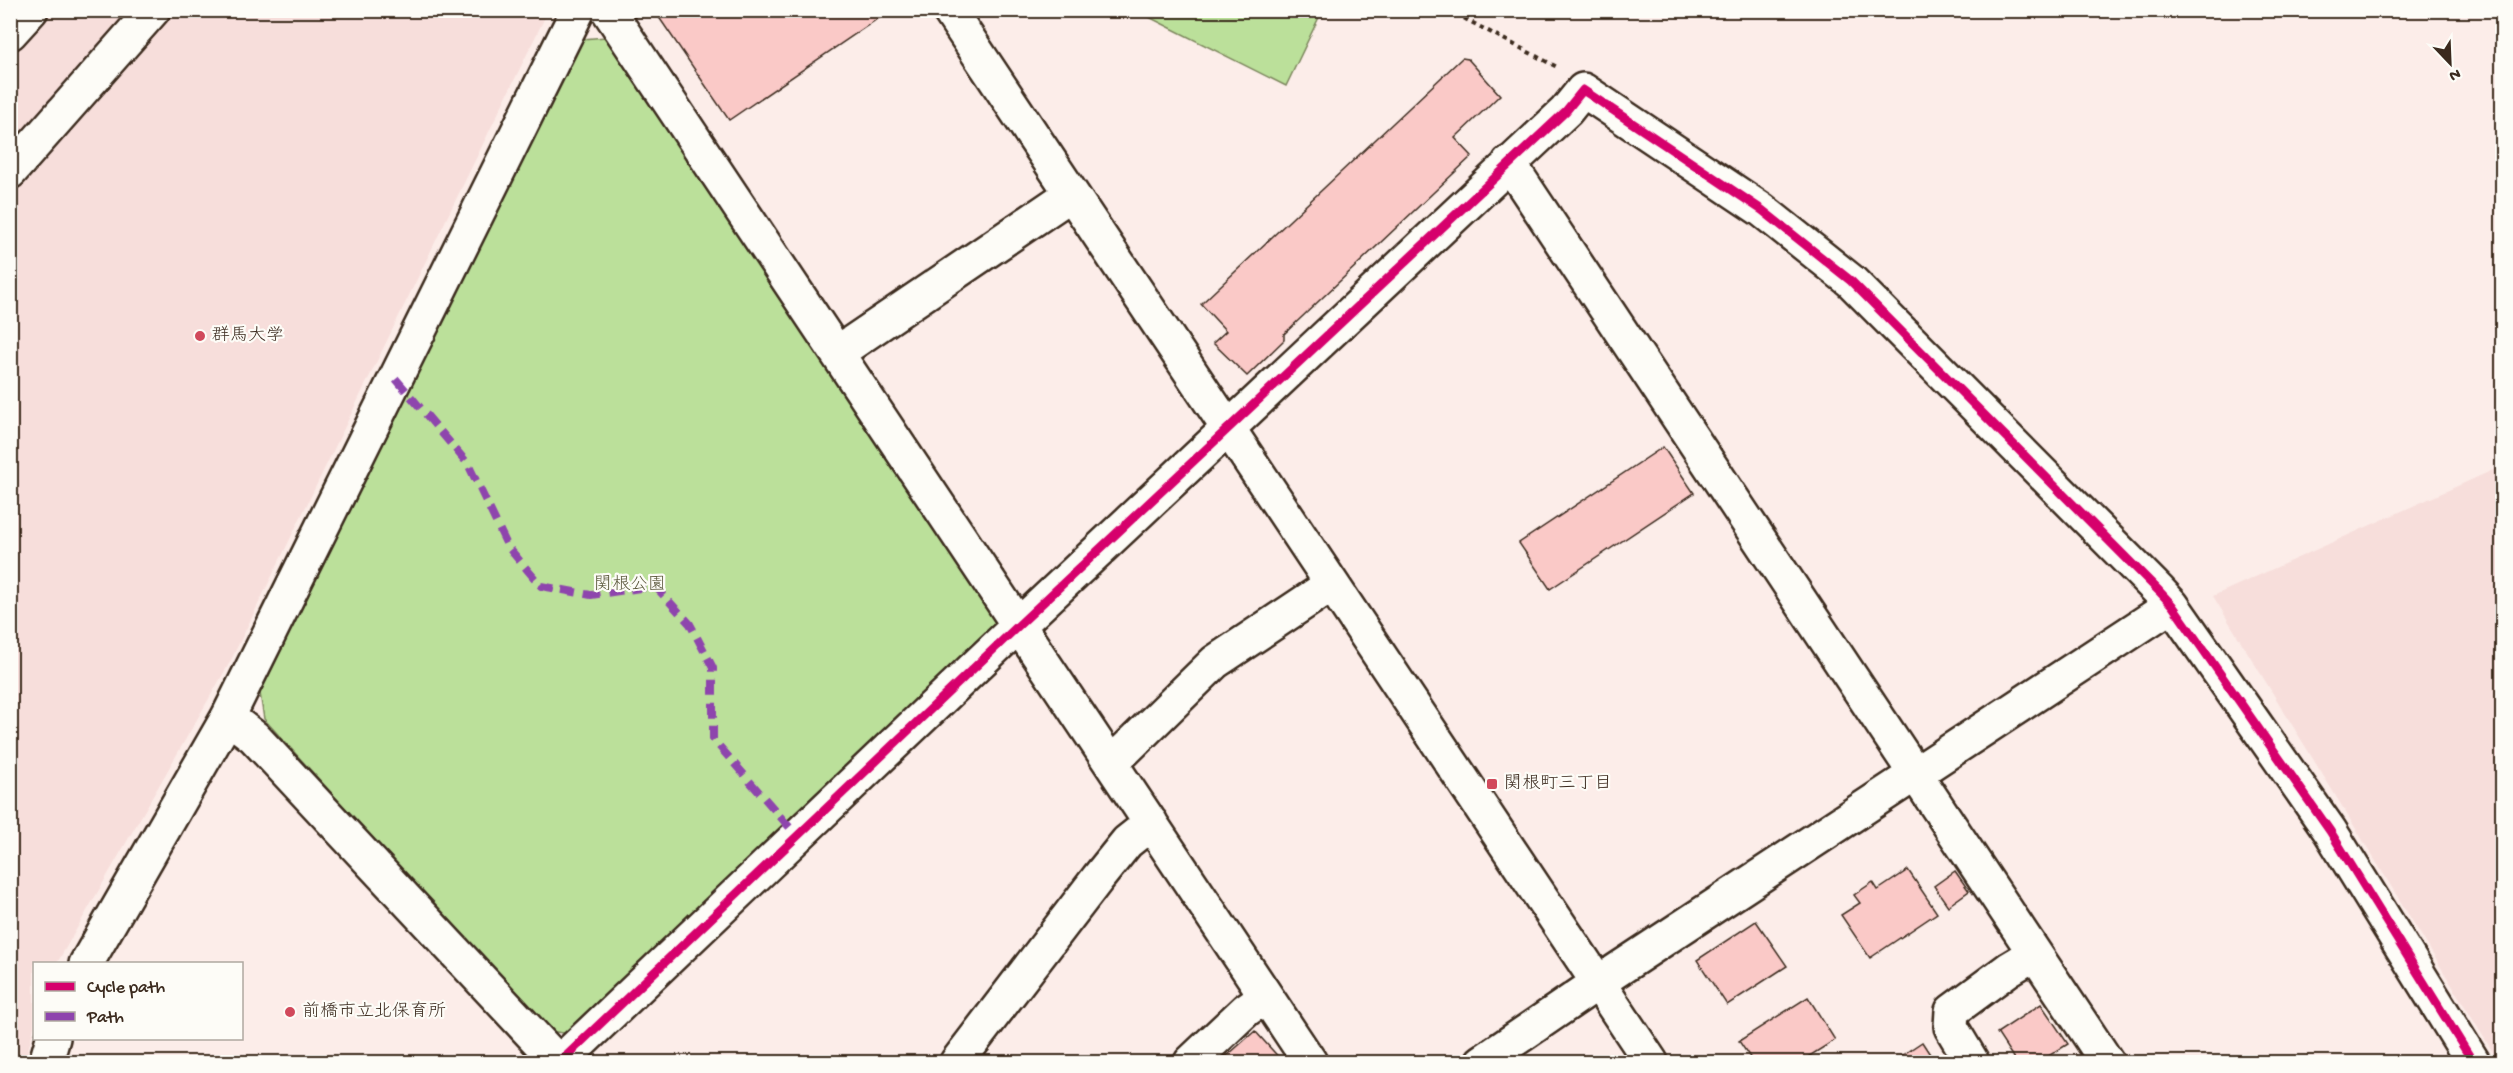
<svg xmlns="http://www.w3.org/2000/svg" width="2513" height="1073" font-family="'Gochi Hand','Klee One',sans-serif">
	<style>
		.built { fill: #f7dedb }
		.green { fill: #bbe09a; stroke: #7b855c; stroke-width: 1.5 }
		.building { fill: #fac9c7; stroke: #3b2a1e; stroke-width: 1.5 }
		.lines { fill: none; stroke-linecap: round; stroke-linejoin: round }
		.minor-casing { stroke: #3b2a1e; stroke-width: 38 }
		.path { stroke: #3b2a1e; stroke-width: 4; stroke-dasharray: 4.5 4.5; stroke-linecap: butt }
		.minor { stroke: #fdfcf7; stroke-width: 33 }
		.quiet { stroke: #8e44ad; stroke-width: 8; stroke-dasharray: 15 8; stroke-linecap: butt }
		.cycleway-casing { stroke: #fdfcf7; stroke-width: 13 }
		.cycleway { stroke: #d6006c; stroke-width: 9 }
		.poi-dot { fill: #d1495b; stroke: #fdfcf7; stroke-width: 2 }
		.labels { text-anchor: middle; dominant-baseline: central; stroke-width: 4.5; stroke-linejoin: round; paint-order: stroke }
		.poi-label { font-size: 18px; fill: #3b2a1e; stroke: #fdfcf7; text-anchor: start }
		.park-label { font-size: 18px; fill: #5b583d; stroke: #fdfcf7 }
	</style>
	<rect width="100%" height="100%" fill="#fcede9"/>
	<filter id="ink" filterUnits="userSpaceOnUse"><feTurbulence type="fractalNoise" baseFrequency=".0167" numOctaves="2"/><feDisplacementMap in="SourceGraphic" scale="12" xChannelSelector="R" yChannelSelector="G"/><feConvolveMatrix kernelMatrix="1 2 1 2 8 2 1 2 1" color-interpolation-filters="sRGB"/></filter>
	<g filter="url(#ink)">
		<path class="built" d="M 10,11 L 548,11 L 230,662 L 57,963 L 34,964 L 34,1027 L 25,1062 L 10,1062 Z
			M 2502,466 L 2502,1062 L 2499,1062 L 2213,596 Z"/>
		<path class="green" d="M 1137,11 L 1322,11 L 1286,86 Z
			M 606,37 L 995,612 L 994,632 L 572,1034 L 548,1031 L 264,719 L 260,693 L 582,39 Z"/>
		<path class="building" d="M 654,10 L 880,10 L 883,15 L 729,120 Z
			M 1462,58 L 1468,59 L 1500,95 L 1455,138 L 1472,156 L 1284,334 L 1284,340 L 1247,376 L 1213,343 L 1226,331 L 1201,304 Z
			M 1663,447 L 1694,493 L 1550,589 L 1519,543 Z
			M 1908,870 L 1937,913 L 1870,958 L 1841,915 L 1860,903 L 1854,895 L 1873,882 L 1878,890 Z
			M 1955,871 L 1969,891 L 1948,906 L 1934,886 Z
			M 1756,921 L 1787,966 L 1727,1005 L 1697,960 Z
			M 1808,997 L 1835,1040 L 1800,1062 L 1753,1062 L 1739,1041 Z
			M 2041,1004 L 2068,1044 L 2039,1062 L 2016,1062 L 1997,1033 Z
			M 1255,1031 L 1283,1062 L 1220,1062 Z
			M 1922,1042 L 1935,1062 L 1892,1062 Z"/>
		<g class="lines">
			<g class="minor-casing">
				<path id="minor" d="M 608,10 L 1310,1062
					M 949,10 L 1651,1062
					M 10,33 L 31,10
					M 1509,163 L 2107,1062
					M 10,172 L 153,10
					M 837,353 L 1071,194
					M 228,717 L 254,737 L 558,1062
					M 1110,762 L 1120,755 L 1215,662 L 1332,584
					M 86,964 L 228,717 L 578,10
					M 46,1062 L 53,1038
					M 560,1062 L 1019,625 L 1566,111 L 1583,90 L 1762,210 L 1851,281 L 2159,591 L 2172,605 L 2330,831 L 2473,1062
					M 957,1062 L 1098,878 L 1127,842 L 1151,823
					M 1191,1062 L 1246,1010 L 1266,996
					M 1482,1062 L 1599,982 L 2172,605
					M 1972,1062 L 1951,1027 L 1952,1011 L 2009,969 L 2034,954"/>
			</g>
			<path class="path" d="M 1448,10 L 1557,67"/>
			<use href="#minor" class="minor"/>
			<path class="quiet" d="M 396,379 L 468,464 L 508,547 L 541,586 L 591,595 L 655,586 L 690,624 L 713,668 L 713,739 L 798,837"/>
			<g class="cycleway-casing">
				<path id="cycleway" d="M 560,1062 L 1019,625 L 1566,111 L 1583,90 L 1762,210 L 1851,281 L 2159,591 L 2172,605 L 2330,831 L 2473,1062"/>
			</g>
			<use href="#cycleway" class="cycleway"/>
		</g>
	</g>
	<g class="poi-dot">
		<circle cx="200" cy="336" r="6"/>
		<rect x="1486" y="778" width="12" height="12" rx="3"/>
		<circle cx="290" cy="1012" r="6"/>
	</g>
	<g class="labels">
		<g class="poi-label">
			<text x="212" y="336">群馬大学</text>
			<text x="1504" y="784">関根町三丁目</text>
			<text x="302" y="1012">前橋市立北保育所</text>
		</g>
		<g class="park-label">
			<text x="630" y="585">関根公園</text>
		</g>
	</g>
	<rect width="2513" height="1073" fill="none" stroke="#fdfcf7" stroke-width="36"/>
	<rect x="18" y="18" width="2477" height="1037" fill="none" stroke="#3b2a1e" stroke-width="2" filter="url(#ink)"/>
	<rect x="33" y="962" width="210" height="78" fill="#fdfcf7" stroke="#afa8a0" stroke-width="1.5"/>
	<rect x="45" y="982" width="30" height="9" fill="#d6006c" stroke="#afa8a0" stroke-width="1.5"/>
	<text x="87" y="992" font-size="18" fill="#3b2a1e">Cycle path</text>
	<rect x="45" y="1012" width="30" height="9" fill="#8e44ad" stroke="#afa8a0" stroke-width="1.5"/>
	<text x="87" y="1022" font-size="18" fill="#3b2a1e">Path</text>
	<g transform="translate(2450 63) rotate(157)" stroke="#fdfcf7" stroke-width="4.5" paint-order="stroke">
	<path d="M0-4.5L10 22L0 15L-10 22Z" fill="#3b2a1e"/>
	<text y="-9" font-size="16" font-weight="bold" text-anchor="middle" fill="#3b2a1e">N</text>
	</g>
</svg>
